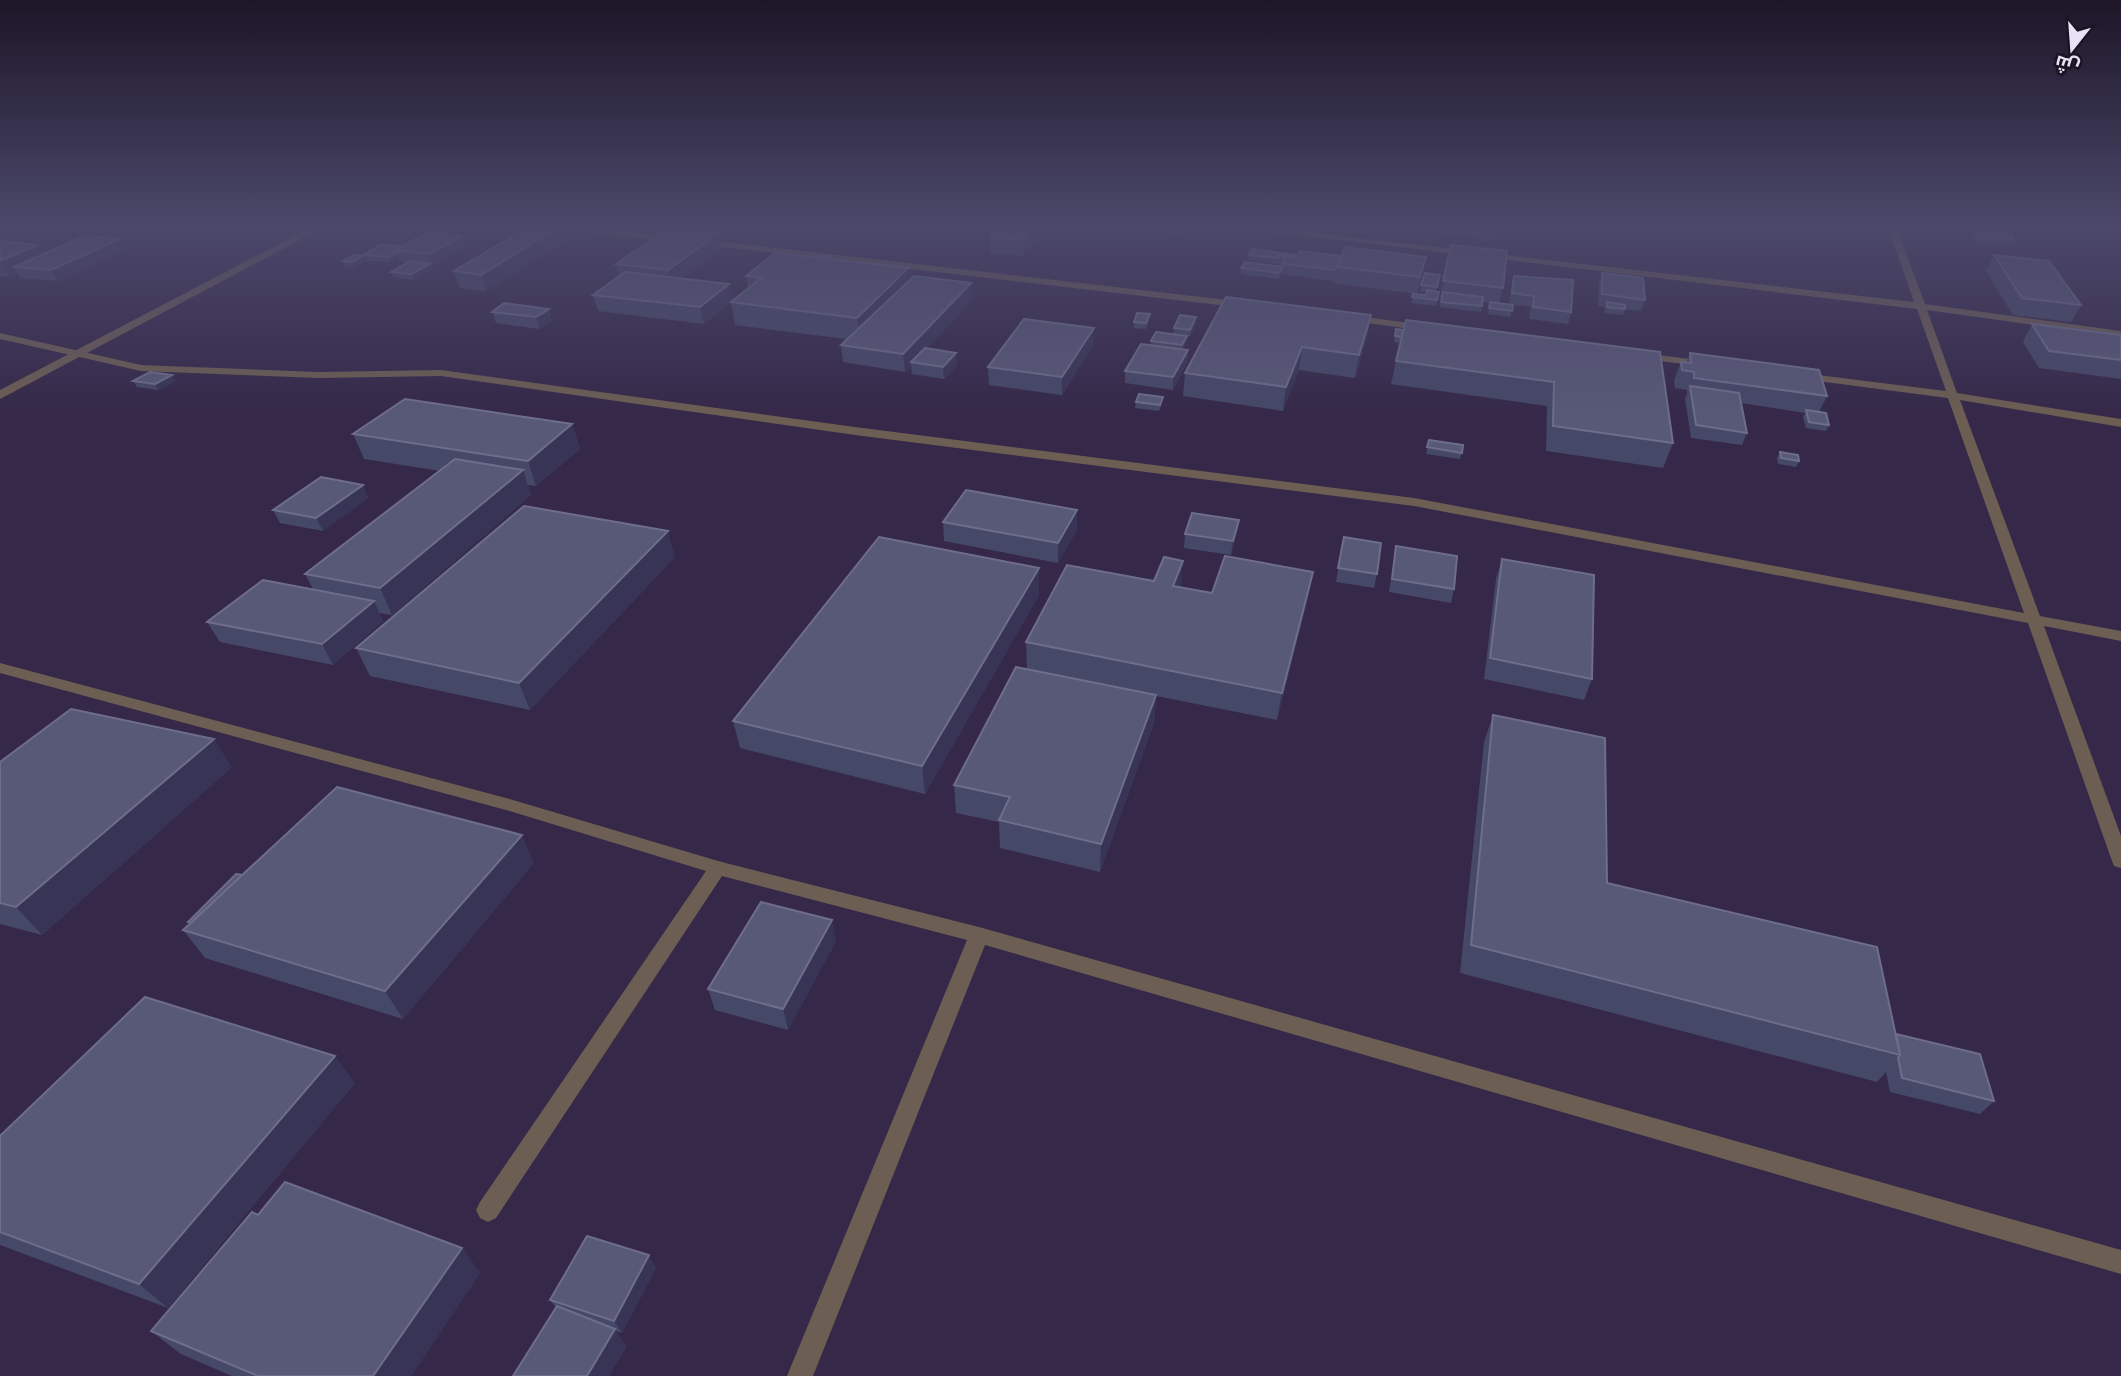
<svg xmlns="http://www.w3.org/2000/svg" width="2121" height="1376" font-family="Figtree,Cairo,sans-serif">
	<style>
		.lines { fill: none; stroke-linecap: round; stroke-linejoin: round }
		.lane { fill: #6d5e53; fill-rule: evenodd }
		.street { fill: #6d5e53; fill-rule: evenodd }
		.wall { fill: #464868 }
		.shaded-wall { fill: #383455 }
		.building { fill: #585877; stroke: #6e6e8b; stroke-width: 2 }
	</style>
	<rect width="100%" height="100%" fill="#352848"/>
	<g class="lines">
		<path class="lane" d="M 515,224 L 549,224 L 674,236 L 678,239 L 674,242 Z
			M 1206,224 L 1235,224 L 1914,302 L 1887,224 L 1895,224 L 1925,304 L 2121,331 L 2121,337 L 1927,310 L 1957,393 L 2121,419 L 2121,427 L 1960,400 L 2040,616 L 2121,631 L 2121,641 L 2044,626 L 2121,836 L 2121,868 L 2114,866 L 2112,861 L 2028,623 L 1414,506 L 855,435 L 441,376 L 319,378 L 141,371 L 0,339 L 0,333 L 141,365 L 319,372 L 441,370 L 855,427 L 1414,498 L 2024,613 L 1948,398 L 1802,379 L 1797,376 L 1802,373 L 1946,391 L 1917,309 Z
			M 700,239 L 1245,302 L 1250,305 L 1245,308 L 697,244 L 696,242 Z
			M 1350,315 L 1425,325 L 1430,328 L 1425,331 L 1346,320 L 1346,316 Z
			M 1642,353 L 1706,361 L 1711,364 L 1706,367 L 1638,358 L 1638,354 Z
			M 0,663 L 506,798 L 718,861 L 979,927 L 2121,1250 L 2121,1274 L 985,945 L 813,1376 L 787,1376 L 967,940 L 722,876 L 496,1218 L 488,1222 L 480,1218 L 476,1210 L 480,1202 L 706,871 L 506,810 L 0,673 Z"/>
		<path class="street" d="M 317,224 L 330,224 L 0,399 L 0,390 Z
			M 2108,224 L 2121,224 L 2121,228 L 2110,226 Z"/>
	</g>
	<path class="wall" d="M 439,224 L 425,232 L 406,230 L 404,225 Z
		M 534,224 L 570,224 L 573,237 L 486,291 L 460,288 L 454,271 Z
		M 711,224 L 791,224 L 782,231 Z
		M 1049,224 L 1023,256 L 990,253 L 990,237 Z
		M 1103,224 L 1125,224 L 1124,226 Z
		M 1371,224 L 1393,224 L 1392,227 Z
		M 1440,224 L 1497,224 L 1493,240 L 1438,234 Z
		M 1143,225 L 1188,226 L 1187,231 L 1185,235 L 1142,230 Z
		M 1975,230 L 2015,240 L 2012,245 L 1977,243 L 1972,235 Z
		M 719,233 L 721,249 L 683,278 L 729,284 L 733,300 L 704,324 L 598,311 L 593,295 L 619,276 L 616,264 Z
		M 120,239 L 125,250 L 58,281 L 20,278 L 17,273 L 9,277 L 0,276 L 0,241 L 43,254 Z
		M 1451,245 L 1503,288 L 1499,303 L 1513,305 L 1510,317 L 1488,314 L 1490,303 L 1482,302 L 1481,312 L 1440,307 L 1442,298 L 1440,297 Z
		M 402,246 L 466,246 L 433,265 L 431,265 L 432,269 L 413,280 L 393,277 L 391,272 L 409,262 L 399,261 L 398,258 L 392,262 L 366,261 L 364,255 Z
		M 1252,249 L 1294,257 L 1426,257 L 1417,294 L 1334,283 L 1335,278 L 1334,281 L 1281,274 L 1278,279 L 1241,274 L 1241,268 L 1279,266 L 1278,266 L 1278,264 L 1248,260 L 1249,255 Z
		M 1994,255 L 2081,305 L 2071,322 L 2013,315 L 1986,271 Z
		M 830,259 L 909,280 L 971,283 L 972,300 L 927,348 L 957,365 L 944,379 L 912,374 L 911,365 L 905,372 L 843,362 L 841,345 L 847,339 L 735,325 L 731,302 L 748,288 L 746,276 Z
		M 343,261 L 365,261 L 354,268 L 345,267 Z
		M 1425,273 L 1440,275 L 1436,291 L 1439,292 L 1436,306 L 1411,303 L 1413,294 L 1426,295 L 1427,292 L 1420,291 Z
		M 1602,273 L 1645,300 L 1641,311 L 1625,309 L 1623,315 L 1605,313 L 1605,307 L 1598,306 L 1599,284 Z
		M 1514,276 L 1571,312 L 1568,324 L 1529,319 L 1531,307 L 1509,304 Z
		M 504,303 L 552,320 L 540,329 L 496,323 L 492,312 Z
		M 1371,315 L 1367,338 L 1355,378 L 1299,370 L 1283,411 L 1183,396 L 1185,373 Z
		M 1149,320 L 1146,329 L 1134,328 L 1134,322 Z
		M 1196,323 L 1190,336 L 1173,334 L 1174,328 Z
		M 2032,324 L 2121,335 L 2121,379 L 2039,368 L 2023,342 Z
		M 1396,329 L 1660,352 L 1673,443 L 1663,468 L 1546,451 L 1547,406 L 1391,384 L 1400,343 L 1394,342 Z
		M 1187,336 L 1186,342 L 1183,349 L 1188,350 L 1187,362 L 1173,390 L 1125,383 L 1125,371 L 1151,345 L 1151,341 Z
		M 1093,345 L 1062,395 L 989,385 L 988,367 Z
		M 1690,353 L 1827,396 L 1819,412 L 1829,425 L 1826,431 L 1806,428 L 1803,417 L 1805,413 L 1741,403 L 1747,433 L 1742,445 L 1691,438 L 1685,399 L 1687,394 L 1687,390 L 1675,388 L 1674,380 L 1681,362 L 1686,363 Z
		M 133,381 L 175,381 L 158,390 L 137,387 Z
		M 1136,402 L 1162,404 L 1159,411 L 1135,408 Z
		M 572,424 L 580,449 L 536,486 L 528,485 L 531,495 L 392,615 L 379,613 L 383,621 L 333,665 L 220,642 L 207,622 L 313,589 L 305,574 L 440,471 L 364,459 L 353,434 Z
		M 1429,440 L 1462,453 L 1460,459 L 1426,454 Z
		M 1780,452 L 1799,461 L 1796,467 L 1778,464 L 1777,458 Z
		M 363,485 L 368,498 L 323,531 L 280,523 L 273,510 Z
		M 943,522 L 1077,530 L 1058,563 L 944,541 Z
		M 1237,533 L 1231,555 L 1184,548 L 1185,534 Z
		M 1344,537 L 1377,574 L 1374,588 L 1336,582 Z
		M 1396,546 L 1454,589 L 1451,603 L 1389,592 Z
		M 675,557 L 530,710 L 370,676 L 356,648 Z
		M 1502,559 L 1592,679 L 1584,700 L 1484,679 L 1496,579 Z
		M 1039,568 L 1039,595 L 925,794 L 740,748 L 733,721 Z
		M 1181,587 L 1212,593 L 1308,598 L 1277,720 L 1156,696 L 1154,723 L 1100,872 L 1000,848 L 999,822 L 956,813 L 954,785 L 1027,670 L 1026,642 Z
		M 1493,715 L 1607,883 L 1896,1034 L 1994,1101 L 1980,1114 L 1890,1092 L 1886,1072 L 1877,1082 L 1460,973 L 1484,742 Z
		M 0,762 L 232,767 L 42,935 L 0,924 Z
		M 534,863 L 403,1019 L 205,958 L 183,930 L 189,924 L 188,922 L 242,875 Z
		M 836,941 L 788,1030 L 715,1010 L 708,989 Z
		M 355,1083 L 168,1308 L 0,1245 L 0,1135 Z
		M 258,1215 L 462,1248 L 480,1273 L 411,1376 L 232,1376 L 181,1354 L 151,1331 Z
		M 656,1268 L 622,1333 L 616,1331 L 626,1347 L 609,1376 L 513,1376 L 556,1308 L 550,1300 Z"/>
	<path class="shaded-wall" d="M 428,224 L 439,224 L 425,232 L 423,227 Z
		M 564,224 L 570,224 L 573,237 L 486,291 L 481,275 Z
		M 781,224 L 791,224 L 782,231 Z
		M 1036,224 L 1049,224 L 1023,256 L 1023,240 Z
		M 719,233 L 721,249 L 672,286 L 668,270 Z
		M 463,236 L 466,246 L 433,265 L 429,254 Z
		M 120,239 L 125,250 L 58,281 L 51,270 Z
		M 38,245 L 47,261 L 14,267 L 17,273 L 9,277 L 0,261 Z
		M 396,253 L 398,258 L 392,262 L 389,257 Z
		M 363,256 L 365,261 L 354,268 L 352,262 Z
		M 430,264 L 432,269 L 413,280 L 411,274 Z
		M 908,268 L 909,289 L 860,341 L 857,318 Z
		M 971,283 L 972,300 L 913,363 L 911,362 L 911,365 L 905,372 L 903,354 Z
		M 729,284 L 733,300 L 704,324 L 700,307 Z
		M 549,309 L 552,320 L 540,329 L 536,317 Z
		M 1371,315 L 1367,338 L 1355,378 L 1359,355 Z
		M 1196,317 L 1196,323 L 1190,336 L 1190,330 Z
		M 1094,328 L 1093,345 L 1062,395 L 1062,377 Z
		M 1187,336 L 1186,342 L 1182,351 L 1182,345 Z
		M 1302,347 L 1299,370 L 1283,411 L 1286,387 Z
		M 1188,350 L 1187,362 L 1173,390 L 1173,377 Z
		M 956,353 L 957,365 L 944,379 L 943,367 Z
		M 172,375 L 175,381 L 158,390 L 155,384 Z
		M 572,424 L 580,449 L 536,486 L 528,461 Z
		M 523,470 L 531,495 L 392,615 L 380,588 Z
		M 363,485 L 368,498 L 323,531 L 316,518 Z
		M 1077,510 L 1077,530 L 1058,563 L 1058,543 Z
		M 1239,520 L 1237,533 L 1231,555 L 1233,541 Z
		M 668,531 L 675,557 L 530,710 L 519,683 Z
		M 1183,561 L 1181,587 L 1173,586 Z
		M 1039,568 L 1039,595 L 925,794 L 922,766 Z
		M 1313,572 L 1308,598 L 1277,720 L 1282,693 Z
		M 374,601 L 383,621 L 333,665 L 322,644 Z
		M 1156,695 L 1154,723 L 1100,872 L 1101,844 Z
		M 214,739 L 232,767 L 42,935 L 16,907 Z
		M 522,835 L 534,863 L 403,1019 L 385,991 Z
		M 832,920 L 836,941 L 788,1030 L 783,1009 Z
		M 335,1056 L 355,1083 L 168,1308 L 139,1284 Z
		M 462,1248 L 480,1273 L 411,1376 L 373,1376 Z
		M 649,1255 L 656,1268 L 622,1333 L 614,1321 Z
		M 615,1329 L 626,1347 L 609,1376 L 587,1376 Z"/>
	<path class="building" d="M 405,224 L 428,224 L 423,227 L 404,225 Z
		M 534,224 L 564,224 L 481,275 L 454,271 Z
		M 1001,224 L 1036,224 L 1023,240 L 990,237 Z
		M 1172,224 L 1188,226 L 1185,230 L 1143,225 Z
		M 669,228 L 719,233 L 668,270 L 616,264 Z
		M 1975,230 L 2011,234 L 2015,240 L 1980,238 Z
		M 429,232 L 463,236 L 429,254 L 395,250 Z
		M 84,236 L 120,239 L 51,270 L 14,267 Z
		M 0,241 L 38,245 L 0,261 Z
		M 380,245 L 402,246 L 395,250 L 396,253 L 389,257 L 364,255 Z
		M 1451,245 L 1507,251 L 1503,288 L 1443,281 Z
		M 1345,247 L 1426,257 L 1420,277 L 1337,267 Z
		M 1252,249 L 1295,255 L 1294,257 L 1279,255 L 1278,258 L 1249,255 Z
		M 1300,251 L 1341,256 L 1335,270 L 1283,264 L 1285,259 L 1279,255 L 1297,257 Z
		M 775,253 L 908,268 L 857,318 L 731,302 L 761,278 L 746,276 Z
		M 354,255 L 363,256 L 352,262 L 343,261 Z
		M 817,255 L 830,257 L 828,259 L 815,257 Z
		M 1994,255 L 2049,261 L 2081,305 L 2022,298 Z
		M 410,261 L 430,264 L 411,274 L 391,272 Z
		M 1245,262 L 1283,267 L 1279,273 L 1241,268 Z
		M 625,272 L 729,284 L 700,307 L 593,295 Z
		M 1425,273 L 1440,275 L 1437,287 L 1421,285 Z
		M 1602,273 L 1643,278 L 1645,300 L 1602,294 Z
		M 914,276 L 971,283 L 903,354 L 841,345 Z
		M 1514,276 L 1573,280 L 1571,312 L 1533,307 L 1534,296 L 1512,293 Z
		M 1427,290 L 1439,292 L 1437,300 L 1412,297 L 1413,294 L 1426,295 Z
		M 1443,292 L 1483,297 L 1482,306 L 1441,302 Z
		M 1226,297 L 1371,315 L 1359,355 L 1302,347 L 1286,387 L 1185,373 Z
		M 1490,302 L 1513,305 L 1512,311 L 1489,308 Z
		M 1607,302 L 1625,305 L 1625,309 L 1607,307 Z
		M 504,303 L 549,309 L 536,317 L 492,312 Z
		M 1137,313 L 1150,314 L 1146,323 L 1134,322 Z
		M 1180,315 L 1196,317 L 1190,330 L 1174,328 Z
		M 1024,319 L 1094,328 L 1062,377 L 988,367 Z
		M 1406,320 L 1660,352 L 1673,443 L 1553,426 L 1554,382 L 1396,361 Z
		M 2032,324 L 2121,335 L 2121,360 L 2049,351 Z
		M 1396,329 L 1403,330 L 1402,337 L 1395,336 Z
		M 1156,332 L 1187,336 L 1182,345 L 1151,341 Z
		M 1141,344 L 1188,350 L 1173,377 L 1125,371 Z
		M 925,348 L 956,353 L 943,367 L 911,362 Z
		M 1690,353 L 1819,370 L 1827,396 L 1694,378 L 1694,372 L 1682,370 L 1681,362 L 1691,363 Z
		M 150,372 L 172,375 L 155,384 L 133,381 Z
		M 1690,386 L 1739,393 L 1747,433 L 1696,425 Z
		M 1139,394 L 1163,397 L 1160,405 L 1136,402 Z
		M 405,399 L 572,424 L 528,461 L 353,434 Z
		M 1806,410 L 1826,413 L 1829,425 L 1809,422 Z
		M 1429,440 L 1463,445 L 1462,453 L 1427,447 Z
		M 1780,452 L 1798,455 L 1799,461 L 1781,458 Z
		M 455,459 L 523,470 L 380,588 L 305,574 Z
		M 321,477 L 363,485 L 316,518 L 273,510 Z
		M 966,490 L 1077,510 L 1058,543 L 943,522 Z
		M 524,506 L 668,531 L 519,683 L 356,648 Z
		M 1192,513 L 1239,520 L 1233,541 L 1185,534 Z
		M 879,537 L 1039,568 L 922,766 L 733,721 Z
		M 1344,537 L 1381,543 L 1377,574 L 1338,568 Z
		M 1396,546 L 1457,556 L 1454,589 L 1392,579 Z
		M 1225,556 L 1313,572 L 1282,693 L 1026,642 L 1067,565 L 1154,581 L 1164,557 L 1183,561 L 1173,586 L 1212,593 Z
		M 1502,559 L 1594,575 L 1592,679 L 1490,658 Z
		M 263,580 L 374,601 L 322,644 L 207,622 Z
		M 1016,667 L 1156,695 L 1101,844 L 999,820 L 1010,797 L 954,785 Z
		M 71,709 L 214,739 L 16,907 L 0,903 L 0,762 Z
		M 1493,715 L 1605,738 L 1607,883 L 1877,947 L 1900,1055 L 1471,945 Z
		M 337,787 L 522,835 L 385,991 L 183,930 Z
		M 236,874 L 242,875 L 191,923 L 188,922 Z
		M 761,902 L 832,920 L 783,1009 L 708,989 Z
		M 145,997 L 335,1056 L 139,1284 L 0,1232 L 0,1135 L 1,1135 Z
		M 1896,1034 L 1980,1054 L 1994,1101 L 1902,1078 L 1898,1058 L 1900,1055 Z
		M 285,1182 L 462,1248 L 373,1376 L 258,1376 L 151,1331 L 252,1212 L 258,1215 Z
		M 587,1236 L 649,1255 L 614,1321 L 550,1300 Z
		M 557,1306 L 615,1329 L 587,1376 L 513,1376 Z"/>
	<linearGradient id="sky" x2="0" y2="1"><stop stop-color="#1d1628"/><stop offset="0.54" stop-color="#4b486a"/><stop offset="1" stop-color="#4b486a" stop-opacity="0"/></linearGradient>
	<rect width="2121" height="417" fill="url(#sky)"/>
	<g transform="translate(2072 49) rotate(197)" stroke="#1a1423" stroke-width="5" paint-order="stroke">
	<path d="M0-5L12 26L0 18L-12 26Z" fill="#e9e2f7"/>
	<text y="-10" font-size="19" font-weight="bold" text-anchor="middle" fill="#e9e2f7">ش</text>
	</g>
</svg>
